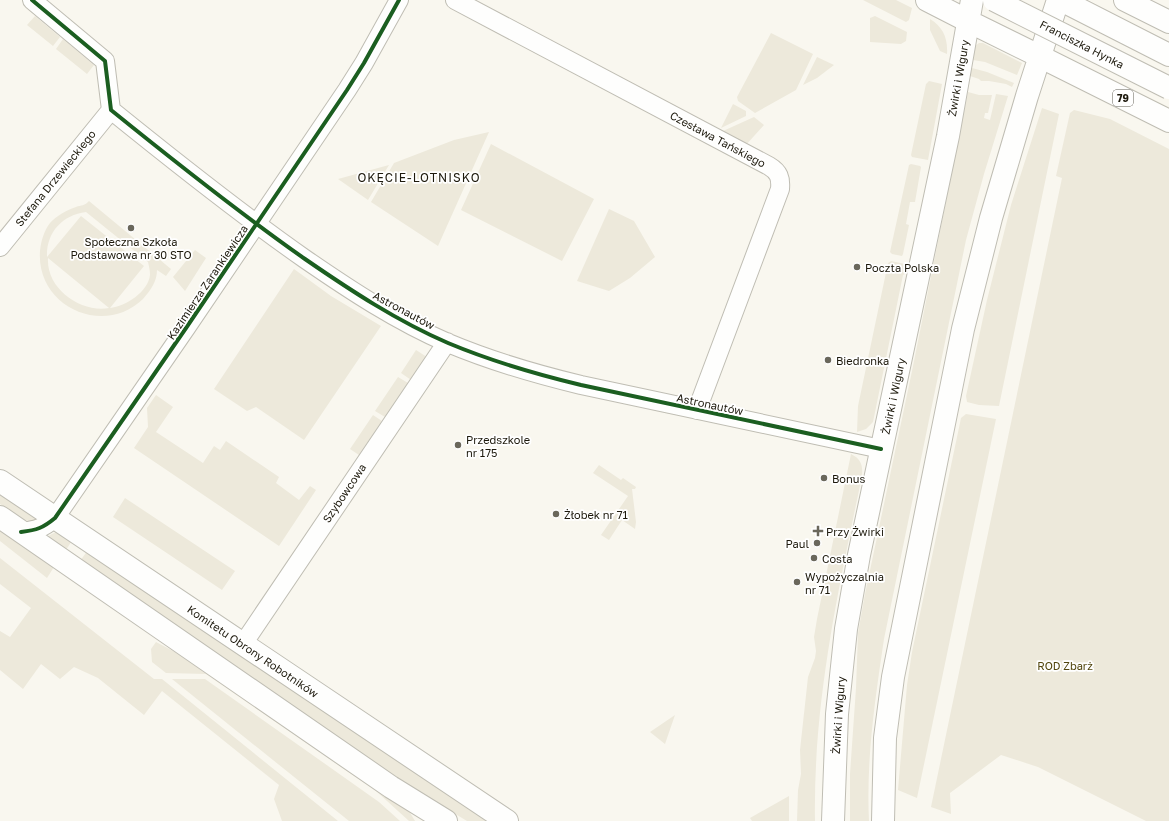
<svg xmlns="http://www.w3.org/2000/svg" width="1169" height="821" font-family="'Golos Text',sans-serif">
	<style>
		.green { fill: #ede9db; fill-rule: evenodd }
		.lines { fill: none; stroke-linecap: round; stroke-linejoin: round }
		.minor-casing { stroke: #bfbdb3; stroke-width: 20 }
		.tertiary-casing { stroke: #bfbdb3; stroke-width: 24 }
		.secondary-casing { stroke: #bfbdb3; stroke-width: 24 }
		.primary-casing { stroke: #bfbdb3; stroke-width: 24 }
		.minor { stroke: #fefefd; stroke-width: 18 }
		.tertiary { stroke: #fefefd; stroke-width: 22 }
		.secondary { stroke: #fefefd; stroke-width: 22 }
		.primary { stroke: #fefefd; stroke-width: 22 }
		.primary-bridge-casing { stroke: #bfbdb3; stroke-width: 24; stroke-linecap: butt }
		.primary-bridge { stroke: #fefefd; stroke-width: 22 }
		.cycleway-casing { stroke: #fff; stroke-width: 6 }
		.cycleway { stroke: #1b5e20; stroke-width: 4 }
		.poi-dot { fill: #6a675b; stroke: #fff; stroke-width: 1.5 }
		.labels { text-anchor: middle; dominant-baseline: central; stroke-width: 3.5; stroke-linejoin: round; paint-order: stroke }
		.shield { fill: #fff; stroke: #615e55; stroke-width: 1 }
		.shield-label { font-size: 10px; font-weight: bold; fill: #1d190c }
		.street-label { font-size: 11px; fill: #1d190c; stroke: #fff }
		.poi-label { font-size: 11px; fill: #1d190c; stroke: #fff; text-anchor: start }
		.park-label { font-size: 11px; fill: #52460e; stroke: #fff }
		.neighbourhood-label { font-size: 12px; letter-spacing: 1px; fill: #1d190c; stroke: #fff }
	</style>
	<rect width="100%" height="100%" fill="#f9f7ef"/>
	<path class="green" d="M 863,0 L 896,0 L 912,8 L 909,20 L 906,22 Z
		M 35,16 L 60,37 L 53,46 L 27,25 Z
		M 875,16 L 907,32 L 906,41 L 901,44 L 870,42 L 870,18 Z
		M 930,19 C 943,27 948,38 947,54 L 940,51 L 930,30 Z
		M 771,33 L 813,54 L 796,90 L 755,113 L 738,101 L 737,97 Z
		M 63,39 L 94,65 L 87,74 L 56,49 Z
		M 979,43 L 983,43 L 1022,63 L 1017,75 L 985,62 L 973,60 L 975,46 Z
		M 817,57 L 834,65 L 817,78 L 803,85 Z
		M 972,68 L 987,72 L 1014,83 L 1012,87 L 1006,84 L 989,81 L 981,81 L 979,79 L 970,76 Z
		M 929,81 L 942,84 L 928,160 L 912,157 L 911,155 L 926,84 Z
		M 968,92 L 979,95 L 992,95 L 988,113 L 985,113 L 984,118 L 990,120 L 996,94 L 1008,96 L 984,174 L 966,240 L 884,639 C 875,700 866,760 869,821 L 850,821 L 850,774 L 856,688 L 858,633 L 865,594 L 912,371 Z
		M 733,104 L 746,111 L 746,116 L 721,128 Z
		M 1042,108 L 1059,114 L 999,406 L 979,405 L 967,402 L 966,396 L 987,300 L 1011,205 Z
		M 1074,110 L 1110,119 L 1169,149 L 1169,821 L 1146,821 L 1038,767 L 1001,755 L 950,793 L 951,814 L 931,807 L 1062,178 L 1056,176 L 1070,113 Z
		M 754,117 L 764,125 L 745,146 L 722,133 L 723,131 Z
		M 489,132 L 438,246 L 371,202 L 394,163 L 454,140 Z
		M 491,144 L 594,199 L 562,261 L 461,210 Z
		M 911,164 L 920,166 L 921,167 L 915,202 L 910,202 L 906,224 L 909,225 L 903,254 L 902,256 L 892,254 L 890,252 L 909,165 Z
		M 389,165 L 368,200 L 338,179 Z
		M 89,201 L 171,269 L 166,276 L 157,270 C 157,281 151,290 143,299 C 104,337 36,307 40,251 C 41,241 44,231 50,223 C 56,216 67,210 76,207 C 81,205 85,206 89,201 ZM 86,212 L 148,262 C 149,266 150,271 150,275 C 148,292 126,306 110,308 L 144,266 L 81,216 L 47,257 C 46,233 62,215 86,212 ZM 48,258 L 109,308 C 81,313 46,289 48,258 Z
		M 609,209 L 634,221 L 655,257 L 630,278 L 609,291 L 577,281 Z
		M 195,250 L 206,258 L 185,291 L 173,277 Z
		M 891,261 L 905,264 L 905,274 L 903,275 L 873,422 L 866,429 L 857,432 L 858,406 L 888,263 Z
		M 294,269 L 331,296 L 381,326 L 304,440 L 256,407 L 247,411 L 214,389 Z
		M 416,350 L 430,359 L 414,382 L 401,373 Z
		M 398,377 L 408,383 L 385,417 L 375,411 Z
		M 156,395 L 173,407 L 156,432 L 203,463 L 214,446 L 220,450 L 226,441 L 279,477 L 276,483 L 299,500 L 310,486 L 316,490 L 279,546 L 134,448 L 148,427 L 147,408 Z
		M 966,414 L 996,419 L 917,798 L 898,790 L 907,685 L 912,652 L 961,418 Z
		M 373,415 L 382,421 L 359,455 L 350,449 Z
		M 851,454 C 861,459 863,465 862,476 C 838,591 813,703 815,821 L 797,821 L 798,790 L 801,774 L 800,750 L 808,677 L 815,658 L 816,651 L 814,637 L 817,619 Z
		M 599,465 L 621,480 L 623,478 L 636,487 L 635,489 L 632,489 L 636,522 L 635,529 L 622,520 L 609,540 L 601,535 L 628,496 L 593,473 Z
		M 0,491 L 40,518 L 36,523 L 21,519 L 0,504 Z
		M 125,498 L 235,571 L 222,590 L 113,517 Z
		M 0,529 L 54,567 L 47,578 L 0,541 Z
		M 58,531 L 73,539 L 66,550 L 48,537 L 50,535 Z
		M 88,550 L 490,821 L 467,821 L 392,776 L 80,561 Z
		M 0,558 L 154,679 L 162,679 L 338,821 L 282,821 L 274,799 L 279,785 L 162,691 L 144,715 L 98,678 L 74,667 L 60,679 L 41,664 L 23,689 L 0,670 L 0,631 L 10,637 L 31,608 L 0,584 Z
		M 156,642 L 177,653 L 409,811 L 415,821 L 409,821 L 376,791 L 206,674 L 166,673 L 152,662 L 151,649 Z
		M 172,679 L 205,679 L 379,802 L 400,821 L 349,821 Z
		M 675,715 L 665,744 L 650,732 Z
		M 789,796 L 789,821 L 752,821 L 750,818 Z"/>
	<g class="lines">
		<g class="minor-casing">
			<path id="minor" d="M 32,0 L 105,61 L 111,110 C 174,161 238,212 305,259 C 350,290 397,321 448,343 C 491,361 535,374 581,385 L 881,449
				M 455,0 L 769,166 C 779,172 781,178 780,189 L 697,410
				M 0,247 L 111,110
				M 21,532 C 37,530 43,528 55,518 L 186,328 L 347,90 L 364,63 L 399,0
				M 243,644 L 447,342"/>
		</g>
		<g class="tertiary-casing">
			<path id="tertiary" d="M 0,481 L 507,821
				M 0,517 L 391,787 L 446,821"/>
		</g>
		<g class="secondary-casing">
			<path id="secondary" d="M 968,21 L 1041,57
				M 833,821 L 837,714 L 846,629 L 859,555 L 948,136 L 972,0
				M 883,821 L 885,738 L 893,677 L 963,329 L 991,218 L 1027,96 L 1058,0"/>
		</g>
		<g class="primary-casing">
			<path id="primary" d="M 927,0 L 968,21
				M 1061,0 L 1169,55
				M 1125,0 L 1169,22
				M 1041,57 L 1169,121"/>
		</g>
		<use href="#minor" class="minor"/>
		<use href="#tertiary" class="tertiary"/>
		<use href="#secondary" class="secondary"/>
		<use href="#primary" class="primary"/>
		<g class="primary-bridge-casing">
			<path id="primary-bridge" d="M 994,0 L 1169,88"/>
		</g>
		<use href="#primary-bridge" class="primary-bridge"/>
		<g class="cycleway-casing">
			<path id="cycleway" d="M 32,0 L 105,61 L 111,110 C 174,161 238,212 305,259 C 350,290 397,321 448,343 C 491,361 535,374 581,385 L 881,449
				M 21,532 C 37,530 43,528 55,518 L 186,328 L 347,90 L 364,63 L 399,0"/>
		</g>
		<use href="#cycleway" class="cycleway"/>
	</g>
	<g class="poi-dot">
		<circle cx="131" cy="228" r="4"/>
		<circle cx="857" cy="267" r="4"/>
		<circle cx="828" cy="360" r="4"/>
		<circle cx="458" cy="445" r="4"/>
		<circle cx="824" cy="478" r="4"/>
		<circle cx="556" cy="514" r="4"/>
		<path d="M816 525h4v4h4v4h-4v4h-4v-4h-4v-4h4z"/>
		<circle cx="817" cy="543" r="4"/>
		<circle cx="814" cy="558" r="4"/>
		<circle cx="797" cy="582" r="4"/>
	</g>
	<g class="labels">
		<rect class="shield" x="1113" y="90" width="20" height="16" rx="3"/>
		<g class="shield-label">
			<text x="1123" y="98">79</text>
		</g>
		<g class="street-label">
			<text transform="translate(1082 44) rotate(27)">Franciszka Hynka</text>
			<text transform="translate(958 78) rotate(-80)">Żwirki i Wigury</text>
			<text transform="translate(718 139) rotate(28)">Czesława Tańskiego</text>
			<text transform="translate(55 178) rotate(-51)">Stefana Drzewieckiego</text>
			<text transform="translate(207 282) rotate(-56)">Kazimierza Zarankiewicza</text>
			<text transform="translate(404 310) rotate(28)">Astronautów</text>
			<text transform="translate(893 396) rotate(-78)">Żwirki i Wigury</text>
			<text transform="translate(710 404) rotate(12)">Astronautów</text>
			<text transform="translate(344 493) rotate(-56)">Szybowcowa</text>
			<text transform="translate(253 651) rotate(34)">Komitetu Obrony Robotników</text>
			<text transform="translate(838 715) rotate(-86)">Żwirki i Wigury</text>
		</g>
		<g class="poi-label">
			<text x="131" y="241" text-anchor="middle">Społeczna Szkoła<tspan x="131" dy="13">Podstawowa nr 30 STO</tspan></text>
			<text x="865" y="267">Poczta Polska</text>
			<text x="836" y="360">Biedronka</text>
			<text x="466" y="439">Przedszkole<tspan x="466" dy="13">nr 175</tspan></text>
			<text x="832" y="478">Bonus</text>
			<text x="564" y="514">Żłobek nr 71</text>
			<text x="826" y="531">Przy Żwirki</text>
			<text x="809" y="543" text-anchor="end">Paul</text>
			<text x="822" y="558">Costa</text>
			<text x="805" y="576">Wypożyczalnia<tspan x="805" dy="13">nr 71</tspan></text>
		</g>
		<g class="park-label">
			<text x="1065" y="665">ROD Zbarż</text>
		</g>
		<g class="neighbourhood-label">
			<text x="419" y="177">OKĘCIE-LOTNISKO</text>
		</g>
	</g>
</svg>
